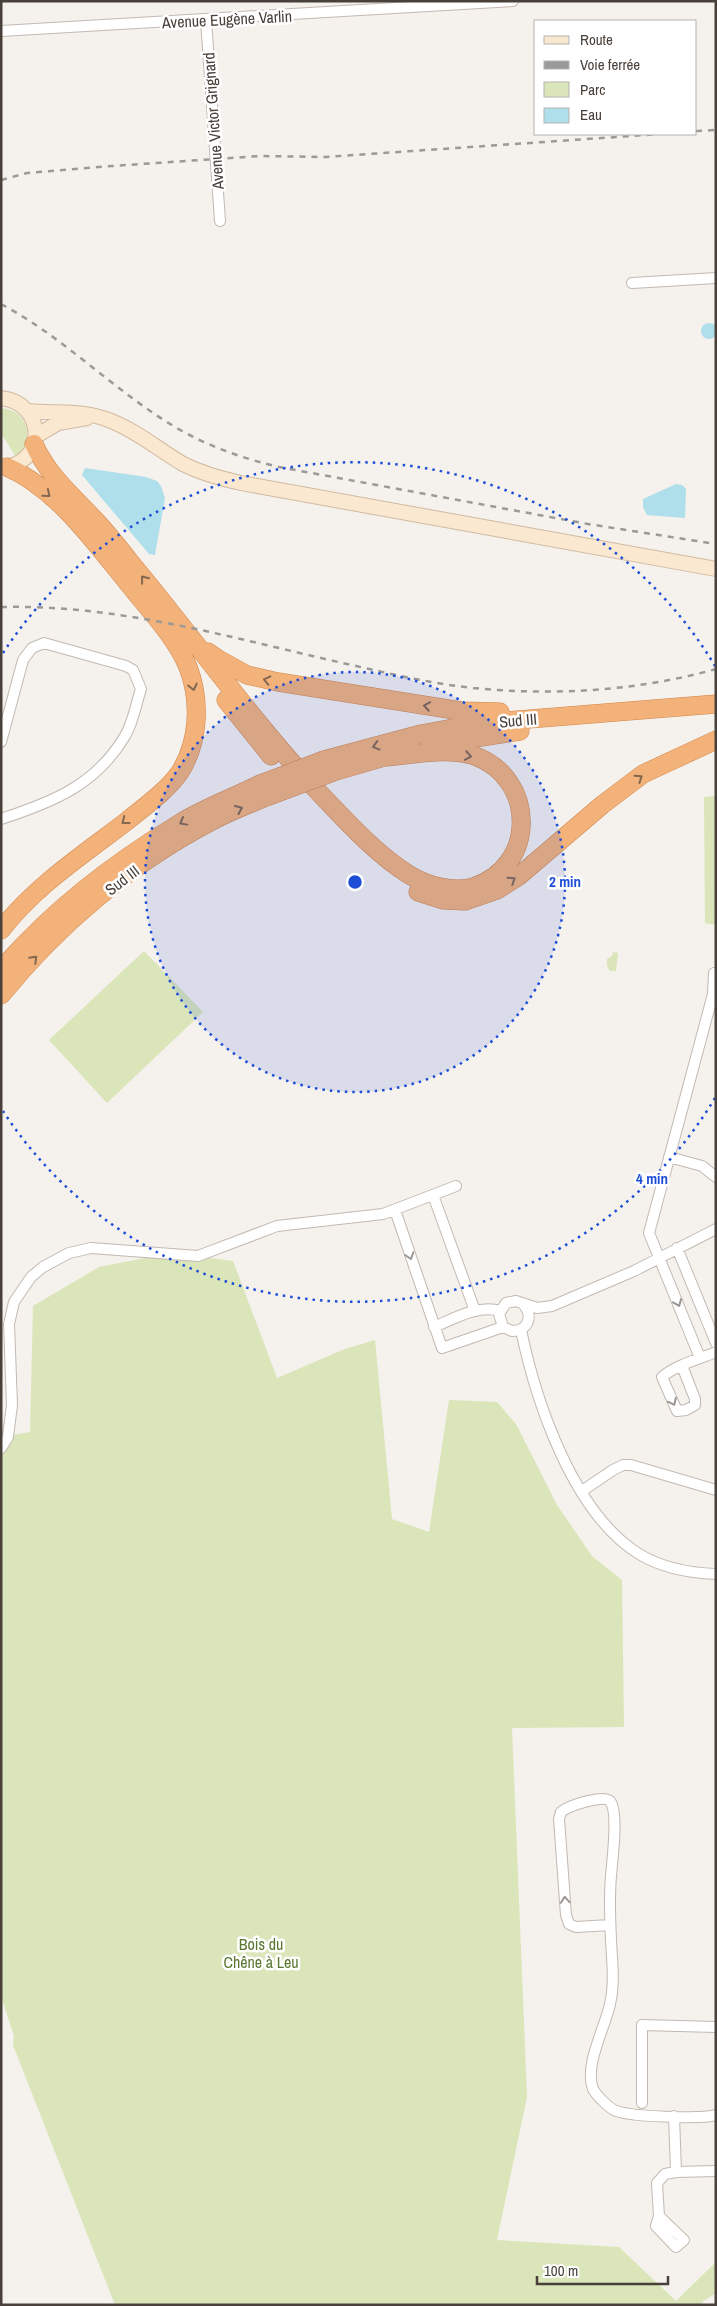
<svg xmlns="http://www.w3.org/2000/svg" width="717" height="2306" font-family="'Archivo Narrow',sans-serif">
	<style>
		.green { fill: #dae5b9 }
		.water { fill: #afdfeb }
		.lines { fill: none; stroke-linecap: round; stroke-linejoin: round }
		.street-casing { stroke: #c3b9b2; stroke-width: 12 }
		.secondary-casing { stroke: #d0baa0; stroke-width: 16 }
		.highway-casing { stroke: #d1854a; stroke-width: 19 }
		.street { stroke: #fff; stroke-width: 10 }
		.secondary { stroke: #fbe8d1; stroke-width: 14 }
		.highway { stroke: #f2b27a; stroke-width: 18 }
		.rail { stroke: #9a9a9a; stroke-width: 2.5; stroke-dasharray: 6 6; stroke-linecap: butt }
		.highway-bridge-casing { stroke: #d1854a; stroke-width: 19; stroke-linecap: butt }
		.highway-bridge { stroke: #f2b27a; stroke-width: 18 }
		.oneway { stroke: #846850 }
		.oneway2 { stroke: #9b9693 }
		.ring { fill: none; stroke: #1d4ed8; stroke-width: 2.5; stroke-dasharray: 2.5 5 }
		.labels { text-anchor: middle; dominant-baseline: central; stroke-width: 5; stroke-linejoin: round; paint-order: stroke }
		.street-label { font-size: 16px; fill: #49403a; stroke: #fff }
		.park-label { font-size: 16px; fill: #597731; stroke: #fff }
		.centre { fill: #1d4ed8; stroke: #fff; stroke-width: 2.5 }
		.ring-label { font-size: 15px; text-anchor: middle; font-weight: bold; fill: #1d4ed8; stroke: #fff; stroke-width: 5; stroke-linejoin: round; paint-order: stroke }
	</style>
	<rect width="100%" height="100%" fill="#f5f1ec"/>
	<path class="green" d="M 1,408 C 29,411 36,439 16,457 L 1,433 Z
		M 716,796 L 716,925 L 705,923 L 704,797 Z
		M 144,951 L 203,1012 L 107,1103 L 49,1040 Z
		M 613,952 L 618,953 L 616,971 L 610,971 L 607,966 L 607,959 L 612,956 Z
		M 171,1253 L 233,1261 L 277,1378 L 345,1349 L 375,1340 L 392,1519 L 429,1532 L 449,1400 L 497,1402 L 516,1424 L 557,1505 L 592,1556 L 622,1580 L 624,1727 L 512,1728 L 527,2097 L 497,2240 L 619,2247 L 676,2301 L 716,2262 L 716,2293 L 702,2302 L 703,2305 L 115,2305 L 13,2045 L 14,2036 L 1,1996 L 1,1437 L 30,1432 L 33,1306 L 99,1267 Z"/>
	<path class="water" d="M701 331a8 8 0 1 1 16 0a8 8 0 1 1-16 0Z
		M 85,468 L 146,477 L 157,481 L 161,486 L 165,498 L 155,555 L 149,554 L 82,475 Z
		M 676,484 L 682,485 L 686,489 L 685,518 L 647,515 L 643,507 L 643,499 Z"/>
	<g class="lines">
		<g class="street-casing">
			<path id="street" d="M 206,20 L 220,221
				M 1,31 L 513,1
				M 632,283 L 716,278
				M 1,742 L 23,660 L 32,648 L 44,643 L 126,666 L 133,670 L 141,689 C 136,704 133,723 125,736 C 96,785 53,802 1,819
				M 669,1157 L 702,1166 L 716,1177
				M 433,1195 L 475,1311
				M 395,1210 L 442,1348 L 503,1327
				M 677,1248 L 716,1343
				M 523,1304 C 534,1316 528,1331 512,1331 L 503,1327 L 499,1314 L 506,1303 L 516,1301 L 537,1308 L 552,1306 L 634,1271 L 716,1229
				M 434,1327 C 453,1319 479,1304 500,1311
				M 521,1330 C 536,1402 573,1513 639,1554 C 662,1568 690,1573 716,1574
				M 700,1358 L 649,1233 L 713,994 L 714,973
				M 682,1366 L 695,1399 L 695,1405 L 686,1410 L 677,1411 L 662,1377 C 676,1365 699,1359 716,1352
				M 1,1448 L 8,1437 L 12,1405 L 9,1324 L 14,1302 L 31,1277 L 43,1267 L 69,1253 L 91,1248 L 198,1256 L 277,1226 L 383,1214 L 456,1186
				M 582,1491 L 613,1470 L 623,1465 L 631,1465 L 716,1490
				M 610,1925 L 576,1927 L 569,1924 L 566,1915 L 559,1819 L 561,1812 C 568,1806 603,1794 610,1801 C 619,1812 612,1861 611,1876 C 609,1898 610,1919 611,1940 C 612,1962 615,1983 610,2004 C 605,2028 584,2065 593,2089 C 597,2096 607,2106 614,2110 C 627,2117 702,2119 716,2115
				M 642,2103 L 642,2025 L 716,2027
				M 676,2172 L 716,2171
				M 659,2216 L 684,2240 L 676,2247 L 656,2226 L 659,2216 L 657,2183 L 665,2174 L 676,2172 L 674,2116"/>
		</g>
		<g class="secondary-casing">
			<path id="secondary" d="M 1,398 C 47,403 47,466 1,467
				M 28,411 C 58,414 82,409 111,421 C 137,431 159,450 183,464 C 201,473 222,479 241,483 L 716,569
				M 36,436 L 58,423 L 87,418"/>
		</g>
		<g class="highway-casing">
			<path id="highway" d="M 34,444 C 48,476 73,496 96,521 C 109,535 120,549 131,563 C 197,642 256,727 327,801 C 352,827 378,855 408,874 C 425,885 453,893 473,887 C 537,867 537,779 475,756 C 448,747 413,755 385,757
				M 153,614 L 179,641
				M 208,652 L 218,659 L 247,675 L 278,682 L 461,711 L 500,712
				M 226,700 L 271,756
				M 430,745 L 520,731
				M 324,760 L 421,734 L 480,723 L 716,704
				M 333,772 L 395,754
				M 418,892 L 443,900 L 465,901 L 497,890 L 519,876 L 602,805 L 643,774 L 716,740
				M 1,930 C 35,886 84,854 127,821 C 144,807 167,791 180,772 C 199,742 201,701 188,667 C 177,640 154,615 136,593 C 100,550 60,490 7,467
				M 1,970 C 51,911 114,863 180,823 C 204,808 232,798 258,785
				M 1,995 C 58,925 130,864 210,822 C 228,812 247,805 266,797"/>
		</g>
		<use href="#street" class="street"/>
		<use href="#secondary" class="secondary"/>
		<use href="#highway" class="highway"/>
		<path class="rail" d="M 696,131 L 716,130
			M 1,180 L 27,173 L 112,166 L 260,156 L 325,157 L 660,134
			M 1,304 C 67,339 118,395 182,431 C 213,448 245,459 279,467 L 588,524 L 716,544
			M 1,607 C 125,604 245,642 365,668 C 400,676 436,684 473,688 C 554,696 637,691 716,669"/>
		<g class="highway-bridge-casing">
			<path id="highway-bridge" d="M 258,785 L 324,760
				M 266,797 L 333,772"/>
		</g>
		<use href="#highway-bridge" class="highway-bridge"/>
	</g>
	<defs><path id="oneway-chevron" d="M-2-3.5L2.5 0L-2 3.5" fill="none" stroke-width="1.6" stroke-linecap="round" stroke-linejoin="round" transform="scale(1.25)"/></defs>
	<g class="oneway">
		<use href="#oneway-chevron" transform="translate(47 494) rotate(40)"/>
		<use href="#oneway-chevron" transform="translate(144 579) rotate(-128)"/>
		<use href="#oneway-chevron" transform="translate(267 680) rotate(-167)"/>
		<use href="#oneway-chevron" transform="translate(193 687) rotate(77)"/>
		<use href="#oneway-chevron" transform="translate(427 706) rotate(-171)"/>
		<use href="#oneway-chevron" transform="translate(376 746) rotate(165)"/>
		<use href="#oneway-chevron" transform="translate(468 756) rotate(11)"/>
		<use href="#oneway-chevron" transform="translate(639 778) rotate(-35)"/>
		<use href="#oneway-chevron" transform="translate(239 809) rotate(-24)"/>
		<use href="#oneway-chevron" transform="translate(125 821) rotate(142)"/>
		<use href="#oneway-chevron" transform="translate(183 822) rotate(151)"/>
		<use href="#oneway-chevron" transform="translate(512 880) rotate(-33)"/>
		<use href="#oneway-chevron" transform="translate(34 959) rotate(-45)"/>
	</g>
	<g class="oneway2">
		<use href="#oneway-chevron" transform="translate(410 1256) rotate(72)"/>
		<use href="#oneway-chevron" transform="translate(678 1303) rotate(68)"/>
		<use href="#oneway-chevron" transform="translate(673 1402) rotate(64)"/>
		<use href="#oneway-chevron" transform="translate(565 1900) rotate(-94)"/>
	</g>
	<circle cx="355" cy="882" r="210" fill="#1d4ed8" fill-opacity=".12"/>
	<g class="ring">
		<circle cx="355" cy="882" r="210"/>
		<path d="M715 1098A420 420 0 0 1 3 1111M3 653A420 420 0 0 1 715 666"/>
	</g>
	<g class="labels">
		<g class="street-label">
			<text transform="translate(227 19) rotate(-3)">Avenue Eugène Varlin</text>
			<text transform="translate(213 121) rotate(-94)">Avenue Victor Grignard</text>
			<text transform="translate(518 720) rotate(-5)">Sud III</text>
			<text transform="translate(122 880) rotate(-37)">Sud III</text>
		</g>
		<g class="park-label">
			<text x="261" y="1944">Bois du<tspan x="261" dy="18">Chêne à Leu</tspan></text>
		</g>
	</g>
	<circle cx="355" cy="882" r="8" class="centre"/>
	<g class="ring-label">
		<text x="565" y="887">2 min</text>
		<text x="652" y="1184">4 min</text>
	</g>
	<rect width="717" height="2306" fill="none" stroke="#49403a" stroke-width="5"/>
	<rect x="534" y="20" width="162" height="115" fill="#ffffff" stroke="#b6b3b0"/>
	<rect x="544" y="36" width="25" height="8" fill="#fbe8d1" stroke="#b6b3b0"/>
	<text x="580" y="45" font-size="15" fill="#49403a">Route</text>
	<rect x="544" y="61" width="25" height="8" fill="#9a9a9a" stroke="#b6b3b0"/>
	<text x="580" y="70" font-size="15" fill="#49403a">Voie ferrée</text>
	<rect x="544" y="82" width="25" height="15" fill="#dae5b9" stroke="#b6b3b0"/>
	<text x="580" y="95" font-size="15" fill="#49403a">Parc</text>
	<rect x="544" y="108" width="25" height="15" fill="#afdfeb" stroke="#b6b3b0"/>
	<text x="580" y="120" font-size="15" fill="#49403a">Eau</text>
	<path d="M537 2276v8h131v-8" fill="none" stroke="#49403a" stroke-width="2.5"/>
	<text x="544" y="2276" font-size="15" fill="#49403a" stroke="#ffffff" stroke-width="4" paint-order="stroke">100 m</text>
</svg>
